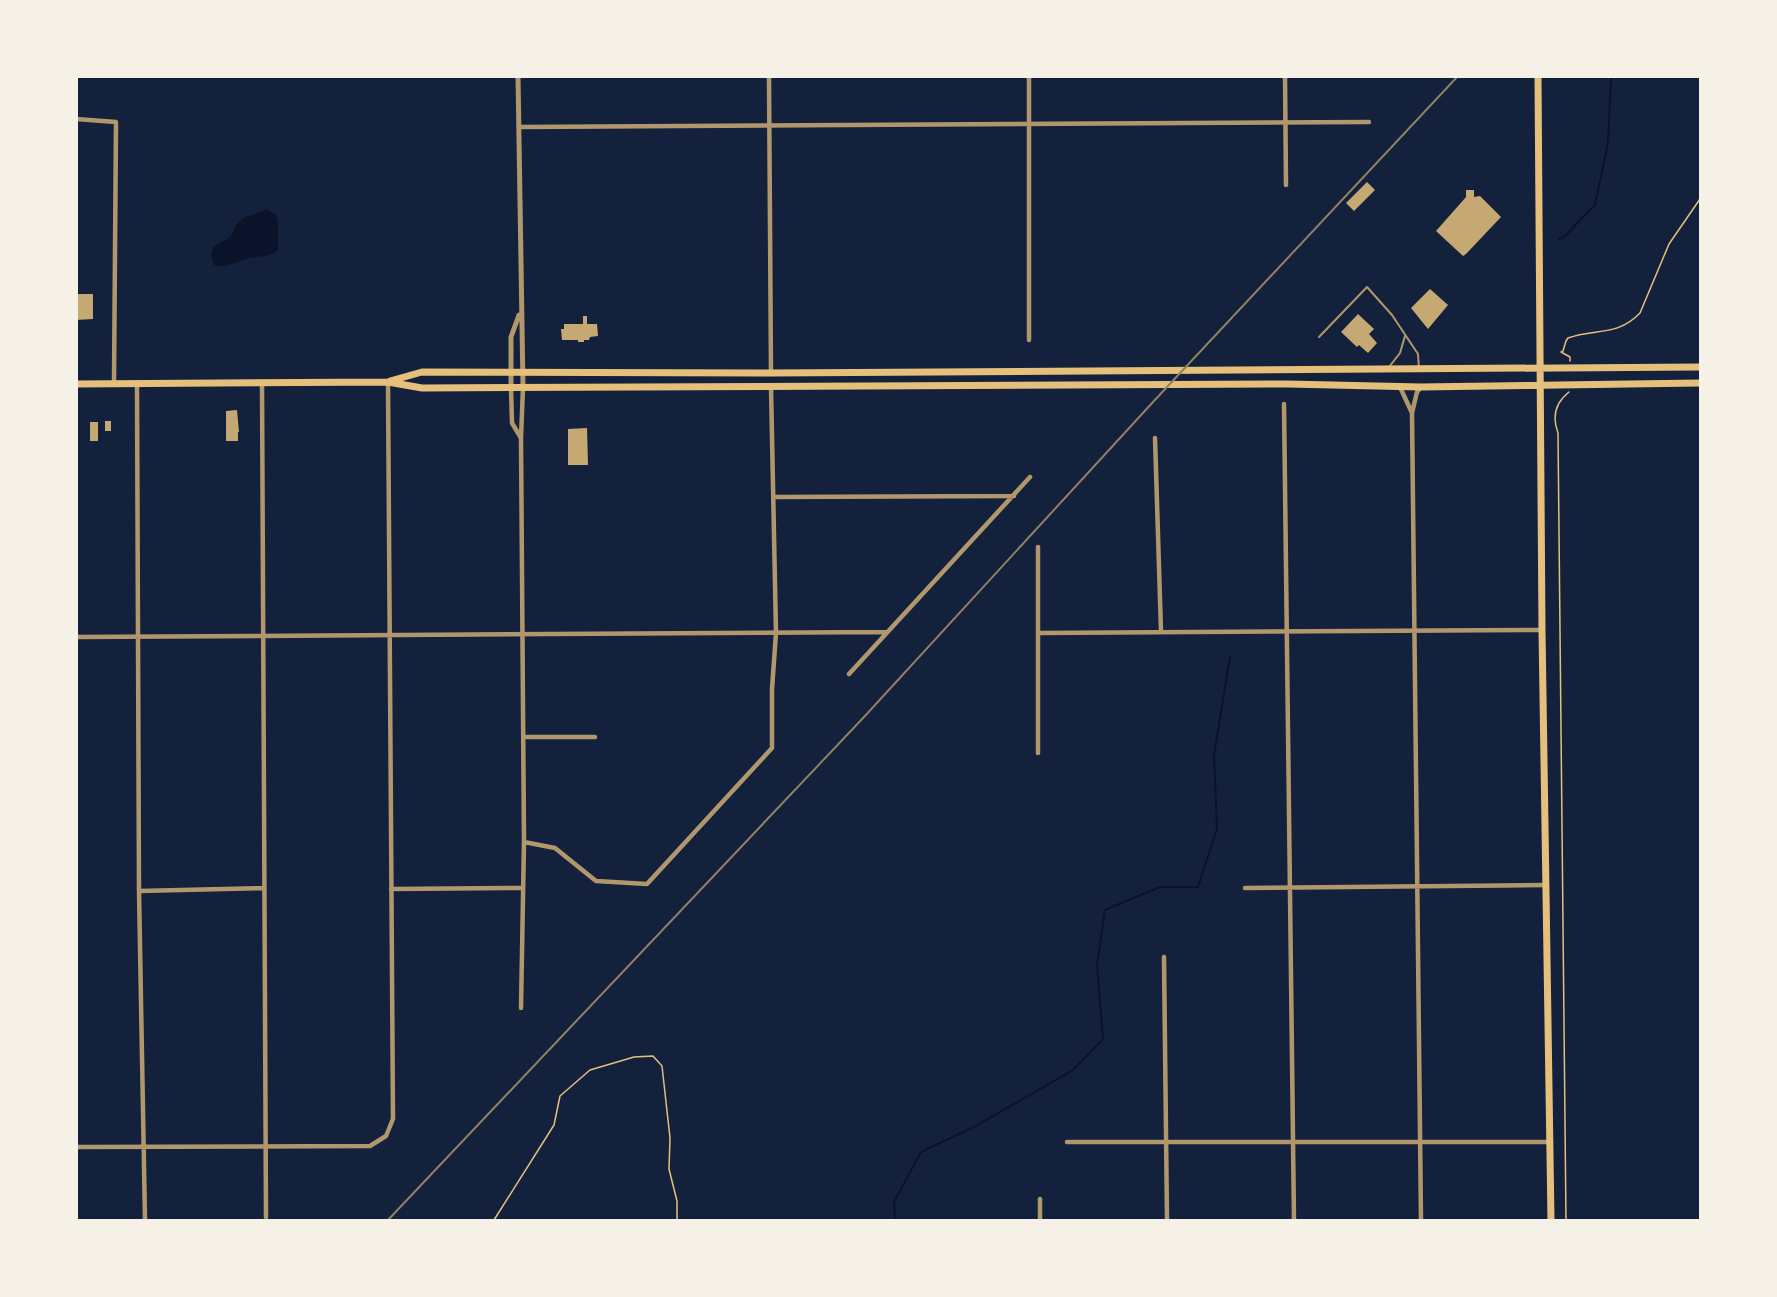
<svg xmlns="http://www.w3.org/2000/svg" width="1777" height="1297" font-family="'PT Sans Narrow',sans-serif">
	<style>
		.water { fill: #0b132b }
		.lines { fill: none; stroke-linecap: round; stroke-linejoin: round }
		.stream { stroke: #0b132b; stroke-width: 2 }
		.building { fill: #c6a872 }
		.path { stroke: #e5c07b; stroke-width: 1.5 }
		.service { stroke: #b1986c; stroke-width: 2 }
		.minor { stroke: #b1986c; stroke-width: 4.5 }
		.tertiary { stroke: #b1986c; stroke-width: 5 }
		.primary { stroke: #e5c07b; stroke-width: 7 }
		.rail { stroke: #918062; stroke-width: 2 }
	</style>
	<rect width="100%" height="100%" fill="#14213d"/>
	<path class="water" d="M 267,209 L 276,215 L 278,225 L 278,250 C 269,258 259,256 249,258 C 237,261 226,269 214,265 L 211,255 L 213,247 L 227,239 L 233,233 L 235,226 L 243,218 Z"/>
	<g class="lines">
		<path class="stream" d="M 1559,239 L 1563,238 L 1595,205 L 1608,143 L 1611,76
			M 895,1220 L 894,1202 L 921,1152 L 974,1127 L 1073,1070 L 1103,1039 L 1097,965 L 1105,910 L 1160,887 L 1198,887 L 1217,829 L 1214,755 L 1230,657"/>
	</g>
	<path class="building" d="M 1367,182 L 1375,190 L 1354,211 L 1346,203 Z
		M 1466,190 L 1474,190 L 1474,197 L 1480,196 L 1501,217 L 1466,254 L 1463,256 L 1436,231 L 1466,197 Z
		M 1430,289 L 1448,305 L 1428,329 L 1411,308 Z
		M 76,294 L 93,294 L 93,319 L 76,320 Z
		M 1358,314 L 1374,329 L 1369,334 L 1377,343 L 1368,353 L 1359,345 L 1357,347 L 1341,332 Z
		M 583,316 L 587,316 L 587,324 L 597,324 L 598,336 L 590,337 L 589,340 L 584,340 L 584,342 L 578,342 L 578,340 L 562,340 L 561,329 L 564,329 L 564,324 L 583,324 Z
		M 237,410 L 239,432 L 238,432 L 238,441 L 226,441 L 226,411 Z
		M 105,421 L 111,421 L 111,431 L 105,431 Z
		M 90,422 L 98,422 L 98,441 L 90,441 Z
		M 587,428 L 588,465 L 568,465 L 568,429 Z"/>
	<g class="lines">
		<path class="path" d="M 1570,361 L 1570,357 L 1561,352 L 1563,351 L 1566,341 L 1568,338 C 1595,328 1617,337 1640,313 L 1669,244 L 1700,199
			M 494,1220 L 554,1125 L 560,1096 L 590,1070 L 634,1057 L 653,1056 L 662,1066 L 670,1138 L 669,1169 L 677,1201 L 677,1220
			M 1566,1220 L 1558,433 C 1552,417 1555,403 1569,392"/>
		<path class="service" d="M 1319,337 L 1367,287 L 1392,315 L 1418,354 L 1419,369
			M 1389,367 L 1400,353 L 1405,336"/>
		<path class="minor" d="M 769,76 L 771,373
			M 1029,76 L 1029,340
			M 1285,76 L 1286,185
			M 76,119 L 116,122 L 114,383
			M 519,127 L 1369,122
			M 262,382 L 266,1217
			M 137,383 L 139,891 L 145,1220
			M 511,387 L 512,423 L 521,438
			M 1400,387 L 1412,413
			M 1284,404 L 1294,1220
			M 1155,438 L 1161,631
			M 774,497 L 1014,496
			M 1038,633 L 1542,630
			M 76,637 L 887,632
			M 849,674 L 1030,477
			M 524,737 L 595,737
			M 1038,753 L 1038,547
			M 524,842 L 555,848 L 596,881 L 647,884 L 772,748 L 772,689 L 776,633 L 771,387
			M 1245,888 L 1547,885
			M 391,889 L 523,888
			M 139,891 L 264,888
			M 1164,957 L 1167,1220
			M 521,1008 L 524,842 L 521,438 L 523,387
			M 1067,1142 L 1550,1142
			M 76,1147 L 370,1146 L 386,1136 L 393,1119 L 388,382
			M 1040,1199 L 1040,1220
			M 1421,1220 L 1412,413 L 1417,392 L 1421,387"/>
		<path class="tertiary" d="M 518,76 L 523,387
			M 511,387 L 511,337 L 519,315"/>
		<path class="primary" d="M 1538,76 L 1542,630 L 1551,1220
			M 390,381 L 422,372 L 771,373 L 1700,367
			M 76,384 L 388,382 L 422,388 L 1288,384 L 1421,387 L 1700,383"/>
		<path class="rail" d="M 388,1220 L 864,717 L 1153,402 L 1458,76"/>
	</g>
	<rect width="1777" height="1297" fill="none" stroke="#f6f1e7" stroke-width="156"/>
</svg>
